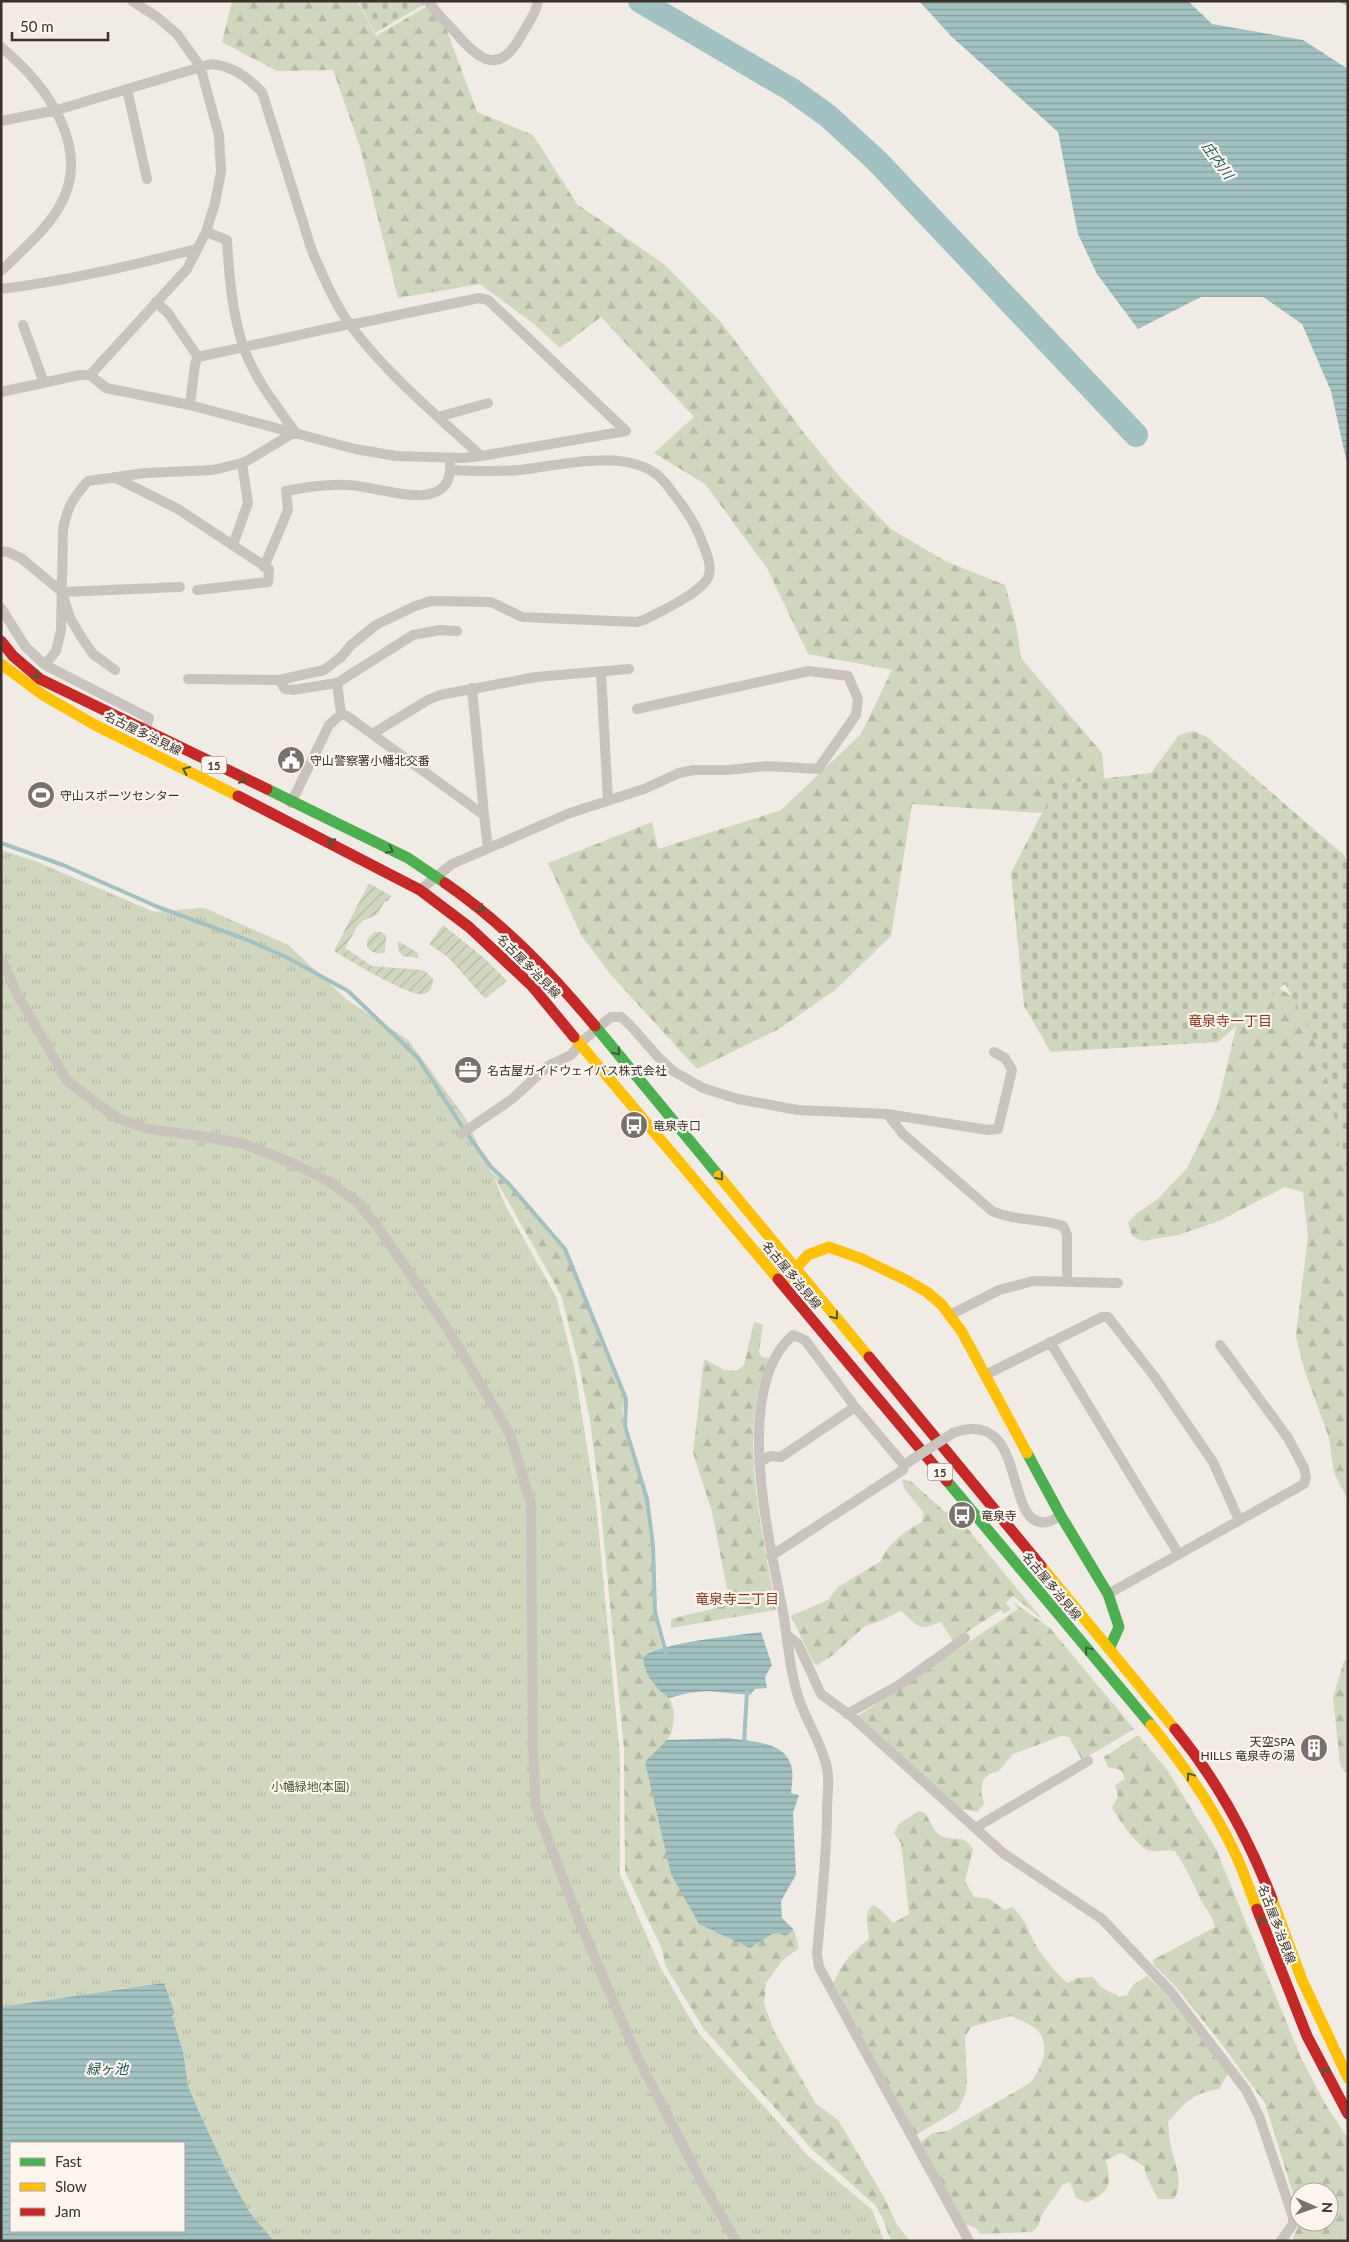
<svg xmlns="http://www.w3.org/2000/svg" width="1349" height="2242" font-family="Lato,'Noto Sans JP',sans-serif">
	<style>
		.forest { fill: url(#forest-firs) }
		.cemetery { fill: url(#cemetery-stones) }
		.park { fill: url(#park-tufts); fill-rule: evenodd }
		.garden { fill: url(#garden-furrows) }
		.water { fill: url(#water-rules); fill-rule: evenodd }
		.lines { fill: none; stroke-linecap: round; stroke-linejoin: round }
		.stream { stroke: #a1c2c1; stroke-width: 4 }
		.river { stroke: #a1c2c1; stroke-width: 24 }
		.street { stroke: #c9c3be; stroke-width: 10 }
		.fast { stroke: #4caf50; stroke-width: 11 }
		.slow { stroke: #ffc107; stroke-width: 11 }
		.jam { stroke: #c62828; stroke-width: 11 }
		.street-bridge { stroke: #c9c3be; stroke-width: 10 }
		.oneway { stroke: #415c38 }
		.labels { text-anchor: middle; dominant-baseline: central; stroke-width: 4.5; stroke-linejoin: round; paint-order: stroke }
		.shield { fill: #fbf5ee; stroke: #756b66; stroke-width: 1 }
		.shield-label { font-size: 11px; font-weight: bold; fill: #3b302b }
		.street-label { font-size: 12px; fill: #3b302b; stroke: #fbf5ee }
		.poi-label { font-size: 12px; fill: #3b302b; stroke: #fbf5ee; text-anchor: start }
		.park-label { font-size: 12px; fill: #4a5a2e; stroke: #fbf5ee }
		.water-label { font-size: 14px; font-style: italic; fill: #1f5a5e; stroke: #fbf5ee }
		.neighbourhood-label { font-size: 14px; fill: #8c3b22; stroke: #fbf5ee }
	</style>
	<defs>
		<pattern id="forest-firs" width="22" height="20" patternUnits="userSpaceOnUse" patternTransform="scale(1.25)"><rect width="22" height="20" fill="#d1d6bf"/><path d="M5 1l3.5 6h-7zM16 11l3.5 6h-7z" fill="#b4b8a4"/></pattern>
		<pattern id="cemetery-stones" width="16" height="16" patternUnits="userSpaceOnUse" patternTransform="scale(1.25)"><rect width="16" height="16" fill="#d1d6bf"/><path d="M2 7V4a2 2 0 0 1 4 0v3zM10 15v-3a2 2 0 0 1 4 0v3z" fill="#b4b8a4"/></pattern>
		<pattern id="park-tufts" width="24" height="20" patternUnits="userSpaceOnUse" patternTransform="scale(1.25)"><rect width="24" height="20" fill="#d1d6bf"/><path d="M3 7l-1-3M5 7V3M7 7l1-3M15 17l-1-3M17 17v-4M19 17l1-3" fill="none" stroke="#b4b8a4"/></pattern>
		<pattern id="garden-furrows" width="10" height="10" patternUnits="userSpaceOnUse" patternTransform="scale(1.25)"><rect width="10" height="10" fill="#d1d6bf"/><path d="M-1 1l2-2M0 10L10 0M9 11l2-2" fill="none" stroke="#b4b8a4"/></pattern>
		<pattern id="water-rules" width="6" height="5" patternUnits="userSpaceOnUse" patternTransform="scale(1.25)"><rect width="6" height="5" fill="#a1c2c1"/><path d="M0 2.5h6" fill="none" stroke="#849e9d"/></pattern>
	</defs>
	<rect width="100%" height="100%" fill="#f0ebe5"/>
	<path class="forest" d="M 232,1 L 357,1 L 376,36 L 436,1 L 477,112 L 533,135 L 577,204 L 664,264 L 721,322 L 804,433 L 840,477 L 891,529 L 945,561 L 1005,585 L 1016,624 L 1021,658 L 1102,753 L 1106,799 L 1039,813 L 912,804 L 891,936 L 835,990 L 779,1029 L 697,1069 L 611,975 L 581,935 L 548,863 L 652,822 L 658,849 L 781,810 L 861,734 L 892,670 L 808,654 L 767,568 L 705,484 L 654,453 L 694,417 L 601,317 L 560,348 L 535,325 L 480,284 L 398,298 L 360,147 L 333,70 L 277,71 L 222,42 Z
		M 32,860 L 154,912 L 204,908 L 288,945 L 347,1000 L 408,1040 L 466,1119 L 490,1171 L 512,1188 L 564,1251 L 625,1399 L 622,1409 L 624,1428 L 646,1500 L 651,1545 L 654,1613 L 662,1649 L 650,1652 C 650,1658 646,1670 649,1676 C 652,1685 665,1691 670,1699 C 676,1711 675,1731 667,1740 L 775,1932 L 786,1936 L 794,1930 L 799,1948 L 782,1961 L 766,1983 L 764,2004 L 774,2031 L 816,2104 L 838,2120 L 884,2197 L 897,2225 L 910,2241 L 891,2241 L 883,2219 L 876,2206 L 812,2149 L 704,2029 L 666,1967 L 661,1947 L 625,1871 L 624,1749 L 600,1500 L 590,1420 L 578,1361 L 561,1295 L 492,1173 L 506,1207 L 556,1297 L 574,1366 L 596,1505 L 620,1758 L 620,1875 L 661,1969 L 699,2034 L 807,2155 L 872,2210 L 884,2241 L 742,2241 Z
		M 1273,985 L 1308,1005 L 1348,1114 L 1348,1500 L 1334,1473 L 1329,1438 L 1304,1369 L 1296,1336 L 1308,1236 L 1303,1192 L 1285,1187 L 1219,1221 L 1178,1235 L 1143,1241 L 1132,1236 L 1128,1223 L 1136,1214 L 1158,1199 L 1187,1168 L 1217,1107 L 1240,1011 Z
		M 754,1322 L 763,1324 L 759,1352 L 762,1357 L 769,1358 C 765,1369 760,1380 758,1391 C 744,1463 764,1539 776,1610 L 671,1628 L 671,1619 L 724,1606 L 728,1594 L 712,1512 L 693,1453 L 704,1359 L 724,1370 L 737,1371 L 744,1365 Z
		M 902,1479 L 912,1482 L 945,1512 L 953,1511 L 1042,1619 L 1013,1596 L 1006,1603 L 1011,1609 L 1004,1614 L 1001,1610 L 953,1641 L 941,1622 C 936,1623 930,1627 925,1627 C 915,1628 908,1615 900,1611 L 883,1620 L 864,1627 L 833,1655 L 817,1665 L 813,1662 L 791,1616 L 828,1600 L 838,1587 L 881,1561 C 887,1544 906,1530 922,1522 L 923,1512 L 904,1488 Z
		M 1013,1602 L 1050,1628 L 1134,1729 L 1082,1760 L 1069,1737 L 1061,1736 L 1013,1754 L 999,1771 L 989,1774 L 983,1780 L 981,1792 L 984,1804 L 977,1812 L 961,1809 L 858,1716 L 1018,1609 Z
		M 1348,1659 L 1348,1777 L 1340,1764 L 1333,1697 L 1344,1661 Z
		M 1138,1735 L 1168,1771 L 1216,1849 L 1301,2058 L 1326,2105 L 1348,2139 L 1348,2241 L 1292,2241 L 1300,2222 L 1329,2222 L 1329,2192 L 1299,2192 L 1299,2213 L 1265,2103 L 1217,2038 L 1176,1987 L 1154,1965 L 1153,1960 L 1215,1927 C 1213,1916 1206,1910 1201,1900 C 1193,1882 1186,1868 1175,1851 C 1167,1849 1160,1852 1152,1851 C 1138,1850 1120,1820 1112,1808 L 1118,1796 L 1115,1785 L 1125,1779 L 1121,1770 L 1108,1767 L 1104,1757 Z
		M 919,1811 L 925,1813 C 929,1819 933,1829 938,1834 C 951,1844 962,1831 973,1849 L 965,1881 L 974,1897 L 989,1899 L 1005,1910 L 1012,1907 C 1028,1921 1027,1931 1037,1947 C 1043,1957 1059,1977 1068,1983 L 1077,1978 L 1093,1977 L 1101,1987 L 1119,1997 L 1127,1995 L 1133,1985 L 1147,1976 L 1165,1993 L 1228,2074 L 1219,2089 C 1192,2093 1185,2103 1168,2122 C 1169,2129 1169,2135 1170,2142 C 1173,2160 1185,2182 1174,2199 L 1158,2199 L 1146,2175 L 1144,2166 L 1121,2153 L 1106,2160 C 1112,2187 1110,2190 1087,2203 L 1076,2198 L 1070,2182 L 1062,2185 C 1055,2200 1041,2209 1039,2225 L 1032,2232 L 980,2234 L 976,2228 L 964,2224 L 920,2142 L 933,2133 L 947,2131 L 1030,2083 C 1041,2069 1051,2048 1039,2032 C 1034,2025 1019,2020 1011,2016 L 971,2027 L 965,2037 L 967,2079 L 966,2092 L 958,2110 L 916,2135 L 834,1983 C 842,1961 852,1953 869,1939 C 869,1925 862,1916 873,1905 L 881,1910 L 893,1923 L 909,1914 L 901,1843 L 894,1833 L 899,1824 Z"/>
	<path class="cemetery" d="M 358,1 L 430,1 L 375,33 Z
		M 1193,731 L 1207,737 L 1344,855 L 1348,862 L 1348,1169 C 1333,1139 1337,1113 1328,1083 C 1318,1046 1304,1017 1285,984 L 1218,1042 L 1051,1052 L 1024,1006 L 1011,873 L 1057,784 L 1151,773 L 1179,735 Z"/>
	<path class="park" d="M 1,850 L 32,860 L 154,912 L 204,908 L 288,945 L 347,1000 L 408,1040 L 466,1119 L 506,1207 L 556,1297 L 574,1366 L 596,1505 L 620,1758 L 620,1875 L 661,1969 L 699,2034 L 807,2155 L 872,2210 L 884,2241 L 1,2241 ZM 11,2143 L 184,2143 L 184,2231 L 11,2231 Z"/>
	<path class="garden" d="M 369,883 L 391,896 L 388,901 L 385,901 L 377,915 L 364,920 L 357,927 L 345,948 L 372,966 L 421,970 L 426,972 L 433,979 C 433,985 431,992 424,994 C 411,998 349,960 334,951 Z
		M 443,925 L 485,959 L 507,981 L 485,999 L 449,958 L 429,944 Z
		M 374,932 L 381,932 L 386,935 L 385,952 C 378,956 372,952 367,947 L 367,940 Z
		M 398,941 L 418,953 L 418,958 L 402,956 L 398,948 Z"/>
	<path class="water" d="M 919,1 L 1188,1 L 1212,24 L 1303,40 L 1348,69 L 1348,468 L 1331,391 L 1302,324 L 1263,297 L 1201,297 L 1138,329 L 1097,274 L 1078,234 L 1058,132 L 952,37 Z
		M 761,1632 L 772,1665 L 765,1677 L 767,1688 L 755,1689 L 750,1695 L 707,1691 L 688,1693 L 669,1698 C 657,1689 641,1672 644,1656 C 665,1642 733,1636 761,1632 Z
		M 729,1738 C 752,1742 787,1741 792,1769 C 793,1776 792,1785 791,1793 L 799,1795 L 793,1813 L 796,1875 L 781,1901 L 782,1918 L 794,1930 L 786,1936 L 775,1932 L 750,1948 L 699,1924 L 671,1874 L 645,1762 L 667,1740 Z
		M 164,1983 L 175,2014 L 172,2016 L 183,2052 L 188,2086 L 198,2110 L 224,2166 L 250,2213 L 274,2241 L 1,2241 L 1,2007 ZM 11,2143 L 184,2143 L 184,2231 L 11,2231 Z"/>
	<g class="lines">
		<path class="stream" d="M 1341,1 L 1348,4
			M 1,843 L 63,865 L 158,907 L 250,941 L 288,958 L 348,991 L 418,1058 L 463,1128
			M 468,1135 L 491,1167 L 509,1184 L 565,1249 L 626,1399 L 625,1426 L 647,1499 L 653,1545 L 655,1612 L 666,1653
			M 744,1744 L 747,1691"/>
		<path class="river" d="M 640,1 L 792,90 L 828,116 L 876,160 L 1136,435"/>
		<path class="street" d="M 428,1 C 435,12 445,21 454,31 C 477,58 498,78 521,36 C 527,25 536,14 538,1
			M 1,47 C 46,84 95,150 58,209 C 44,232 21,251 1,271
			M 127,89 L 147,179
			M 1,121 L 57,110 L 211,64 C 233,66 247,77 262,92 L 312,251 C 323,276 335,305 351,326 C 386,373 438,417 481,456
			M 206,232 L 227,240 C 229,275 232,312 243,346 C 254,378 276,405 295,432
			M 1,289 C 67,281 131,266 196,249
			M 156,302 L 168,313 L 198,357
			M 23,325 L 44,383
			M 90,375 L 187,269 L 206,232 L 215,203 L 221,172 L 219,135 L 200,66 L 177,34 L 157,17 L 132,1
			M 1,392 L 80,375 L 90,375 L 106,388 L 190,405 L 355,449 L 396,456 L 463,458 L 481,456 L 626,431 L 488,300 L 479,298 L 350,325
			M 190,405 L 195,364 L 198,357 L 349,324
			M 438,417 L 488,403
			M 114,477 L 178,509 L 269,569 L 268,582 L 197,590
			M 233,545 L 248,503 L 242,463
			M 1,551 L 8,552 L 21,558 L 62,592 L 70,618 L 82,638 L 93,654 L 115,670
			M 264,567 L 288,510 L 286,491 C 306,487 328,484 347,485 C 377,485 452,518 450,465
			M 62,592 L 180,587
			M 1,608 L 25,646 L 45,665 L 149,718 L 145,731
			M 45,665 L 56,651 L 61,631 L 63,530 C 67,507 73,498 88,481 L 145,473 L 213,470 L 245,462 L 295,432
			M 601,672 L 608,801
			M 188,679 L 279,680 L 324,670 L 341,657 L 351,645 L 376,625 L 415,606 L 431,601 L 491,602 L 522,617 L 637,622 L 644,620 C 659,612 704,592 709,575 C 712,563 705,550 701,539 C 695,523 686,510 676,497 C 670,489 664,480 656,474 C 622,448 558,466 519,470 C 496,472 473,471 450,470
			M 279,680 L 285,689 L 293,690 L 337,683 L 413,635 L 440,630 L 457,631
			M 337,683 L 341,714
			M 472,688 L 484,815
			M 372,734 L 484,815 L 488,848
			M 291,803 L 329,725 L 341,714 L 347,716 L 372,734 L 428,700 L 440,695 L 536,677 L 629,669
			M 420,890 L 452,864 L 570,813 L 644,789 L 679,773 L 694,770 L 728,770 L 767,766 L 818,769 L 856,715 L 858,699 L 848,676 L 809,671 L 637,709
			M 1,958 L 16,992 L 67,1081 L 117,1118 L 149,1129 L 207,1137 L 244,1144 L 292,1163 L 328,1181 L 358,1203 L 380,1230 L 449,1331 L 510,1434 L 531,1504 L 533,1748 L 536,1807 L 577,1916 L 636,2054 L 701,2181 L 736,2241
			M 887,1114 L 903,1134 L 992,1211 C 1014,1221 1040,1218 1063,1226 L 1067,1235 L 1067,1281
			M 461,1134 L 512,1099 L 548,1066 L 571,1055 L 581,1042 L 611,1017 L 621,1017 L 630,1025 L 659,1058 L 673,1071 L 703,1088 L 738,1099 L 798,1110 L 887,1114 L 988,1130 L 998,1129 L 1012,1070 L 1005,1058 L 994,1052
			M 950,1315 L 999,1290 L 1033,1281 L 1118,1283
			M 1050,1342 L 1178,1553
			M 985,1375 L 1102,1317 L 1108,1317 L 1154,1376 L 1213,1462 L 1239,1520
			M 953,1433 C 1030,1405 1002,1530 1047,1522 C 1051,1521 1057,1518 1061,1516
			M 759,1463 L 770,1456 L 781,1457 L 855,1407
			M 904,1465 L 855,1407 L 805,1340 L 793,1335 C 731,1388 770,1542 783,1612 C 788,1641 790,1675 800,1702 C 808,1724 822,1744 827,1768 C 830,1781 827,1797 827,1810 C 827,1858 821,1906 817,1954 L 819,1967 L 969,2241
			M 771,1556 L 903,1470 L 904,1465 L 909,1462
			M 1108,1594 L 1304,1484 L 1306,1477 L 1304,1468 L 1288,1438 L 1220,1345
			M 786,1634 L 798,1644 L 821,1694 L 851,1716 L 1003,1853 L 1102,1919 L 1171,1992 L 1246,2090 L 1259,2116 L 1293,2217 L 1293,2224 L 1281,2241
			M 847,1714 L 899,1685 L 965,1638
			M 975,1828 L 1088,1761"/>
		<path class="fast" d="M 267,789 L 408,858 L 445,883
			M 595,1026 L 719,1176
			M 1027,1453 L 1061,1516 L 1108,1594 L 1119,1627 L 1109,1649
			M 947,1481 L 1151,1725"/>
		<path class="slow" d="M 1,664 L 43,695 L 95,725 L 238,796
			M 574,1037 L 778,1279
			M 719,1176 L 869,1357
			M 782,1283 L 808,1255 L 829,1247 L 862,1259 L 908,1281 L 927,1292 L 942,1305 L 962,1332 L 1027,1453
			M 1041,1566 L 1175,1729
			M 1151,1725 C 1183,1764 1212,1805 1234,1851 C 1243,1869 1249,1889 1257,1909
			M 1272,1899 L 1302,1980 L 1348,2078"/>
		<path class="jam" d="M 1,641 L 13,656 L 40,679 L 267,789
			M 238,796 L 420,890 L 469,927 L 532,986 L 574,1037
			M 445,883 C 503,923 550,972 595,1026
			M 778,1279 L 947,1481
			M 869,1357 L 1041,1566
			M 1175,1729 C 1217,1780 1248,1837 1272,1899
			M 1257,1909 L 1307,2036 L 1348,2114"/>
		<path class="street-bridge" d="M 910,1461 L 953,1433"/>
	</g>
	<defs><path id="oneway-chevron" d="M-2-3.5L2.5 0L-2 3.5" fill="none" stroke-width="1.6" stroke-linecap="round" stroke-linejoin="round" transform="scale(1.25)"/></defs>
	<g class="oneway">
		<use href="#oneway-chevron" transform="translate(36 675) rotate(38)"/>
		<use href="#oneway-chevron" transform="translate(186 770) rotate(-155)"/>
		<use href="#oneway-chevron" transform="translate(243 780) rotate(26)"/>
		<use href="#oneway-chevron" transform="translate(331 842) rotate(-153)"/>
		<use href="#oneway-chevron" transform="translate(390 850) rotate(26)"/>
		<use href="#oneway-chevron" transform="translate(481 909) rotate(39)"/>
		<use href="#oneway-chevron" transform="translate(617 1052) rotate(51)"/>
		<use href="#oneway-chevron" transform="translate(720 1177) rotate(50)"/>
		<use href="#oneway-chevron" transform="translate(835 1316) rotate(51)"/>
		<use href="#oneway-chevron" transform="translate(1088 1650) rotate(-130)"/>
		<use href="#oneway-chevron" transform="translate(1190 1776) rotate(-124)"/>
		<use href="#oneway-chevron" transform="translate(1262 1921) rotate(-111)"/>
		<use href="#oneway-chevron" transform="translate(1325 2071) rotate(-117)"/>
	</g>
	<defs>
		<g id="civic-disc" transform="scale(1.4375)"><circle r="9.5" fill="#7a716c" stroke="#fbf5ee"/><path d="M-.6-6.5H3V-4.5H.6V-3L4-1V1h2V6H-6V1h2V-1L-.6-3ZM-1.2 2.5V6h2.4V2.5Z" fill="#fff"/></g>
		<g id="stadium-disc" transform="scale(1.4375)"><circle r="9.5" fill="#7a716c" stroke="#fbf5ee"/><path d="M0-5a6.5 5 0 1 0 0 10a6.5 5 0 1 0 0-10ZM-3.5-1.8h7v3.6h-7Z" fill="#fff"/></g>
		<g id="office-disc" transform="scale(1.4375)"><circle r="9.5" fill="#7a716c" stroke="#fbf5ee"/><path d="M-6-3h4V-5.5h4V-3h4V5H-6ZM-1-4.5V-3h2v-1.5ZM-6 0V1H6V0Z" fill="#fff"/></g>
		<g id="bus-disc" transform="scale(1.4375)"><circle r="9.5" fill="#7a716c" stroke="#fbf5ee"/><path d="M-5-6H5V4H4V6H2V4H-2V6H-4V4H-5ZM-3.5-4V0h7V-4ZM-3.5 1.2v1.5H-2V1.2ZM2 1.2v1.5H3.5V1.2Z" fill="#fff"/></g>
		<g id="building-disc" transform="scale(1.4375)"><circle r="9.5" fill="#7a716c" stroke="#fbf5ee"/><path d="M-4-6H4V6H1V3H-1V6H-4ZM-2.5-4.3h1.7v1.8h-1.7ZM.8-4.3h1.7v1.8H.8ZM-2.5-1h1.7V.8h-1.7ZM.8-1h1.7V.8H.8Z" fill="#fff"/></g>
	</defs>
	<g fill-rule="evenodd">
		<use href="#civic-disc" x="291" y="760"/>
		<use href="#stadium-disc" x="41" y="795"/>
		<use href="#office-disc" x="468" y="1070"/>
		<use href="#bus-disc" x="634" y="1125"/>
		<use href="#bus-disc" x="962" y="1515"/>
		<use href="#building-disc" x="1314" y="1748"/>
	</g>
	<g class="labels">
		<g class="shield">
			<rect x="201.5" y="756.5" width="25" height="17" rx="4"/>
			<rect x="927.5" y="1463.5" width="25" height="17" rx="4"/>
		</g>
		<g class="shield-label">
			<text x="214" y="765">15</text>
			<text x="940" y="1472">15</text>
		</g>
		<g class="street-label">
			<text transform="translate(143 733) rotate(26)">名古屋多治見線</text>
			<text transform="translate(529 966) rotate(45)">名古屋多治見線</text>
			<text transform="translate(792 1275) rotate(50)">名古屋多治見線</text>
			<text transform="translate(1052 1586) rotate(50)">名古屋多治見線</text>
			<text transform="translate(1277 1924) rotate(69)">名古屋多治見線</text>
		</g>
		<g class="poi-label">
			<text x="310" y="760">守山警察署小幡北交番</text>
			<text x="60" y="795">守山スポーツセンター</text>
			<text x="487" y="1070">名古屋ガイドウェイバス株式会社</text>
			<text x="653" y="1125">竜泉寺口</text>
			<text x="981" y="1515">竜泉寺</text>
			<text x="1295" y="1741" text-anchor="end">天空SPA<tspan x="1295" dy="14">HILLS 竜泉寺の湯</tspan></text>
		</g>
		<g class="park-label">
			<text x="310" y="1786">小幡緑地(本園)</text>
		</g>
		<g class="water-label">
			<text transform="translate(1218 160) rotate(54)">庄内川</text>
			<text x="107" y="2068">緑ヶ池</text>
		</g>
		<g class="neighbourhood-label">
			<text x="1230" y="1020">竜泉寺一丁目</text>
			<text x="737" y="1598">竜泉寺二丁目</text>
		</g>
	</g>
	<rect width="1349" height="2242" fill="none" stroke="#3b302b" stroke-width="5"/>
	<rect x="10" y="2142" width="175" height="90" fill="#fbf5ee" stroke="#aea6a0"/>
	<rect x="20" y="2158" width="25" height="8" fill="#4caf50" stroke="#aea6a0"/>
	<text x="55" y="2167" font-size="15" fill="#3b302b">Fast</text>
	<rect x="20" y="2183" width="25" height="8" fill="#ffc107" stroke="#aea6a0"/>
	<text x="55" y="2192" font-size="15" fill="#3b302b">Slow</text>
	<rect x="20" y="2208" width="25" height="8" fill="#c62828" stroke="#aea6a0"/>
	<text x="55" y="2217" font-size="15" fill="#3b302b">Jam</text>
	<g transform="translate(1314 2207) rotate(92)"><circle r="24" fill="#fbf5ee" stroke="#aea6a0"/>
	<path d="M0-4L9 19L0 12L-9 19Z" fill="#7a716c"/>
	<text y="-8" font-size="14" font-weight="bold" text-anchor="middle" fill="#3b302b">N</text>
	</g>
	<path d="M12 32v8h96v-8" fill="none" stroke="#3b302b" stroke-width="2.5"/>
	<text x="20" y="32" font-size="15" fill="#3b302b" stroke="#fbf5ee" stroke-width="4" paint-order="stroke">50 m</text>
</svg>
